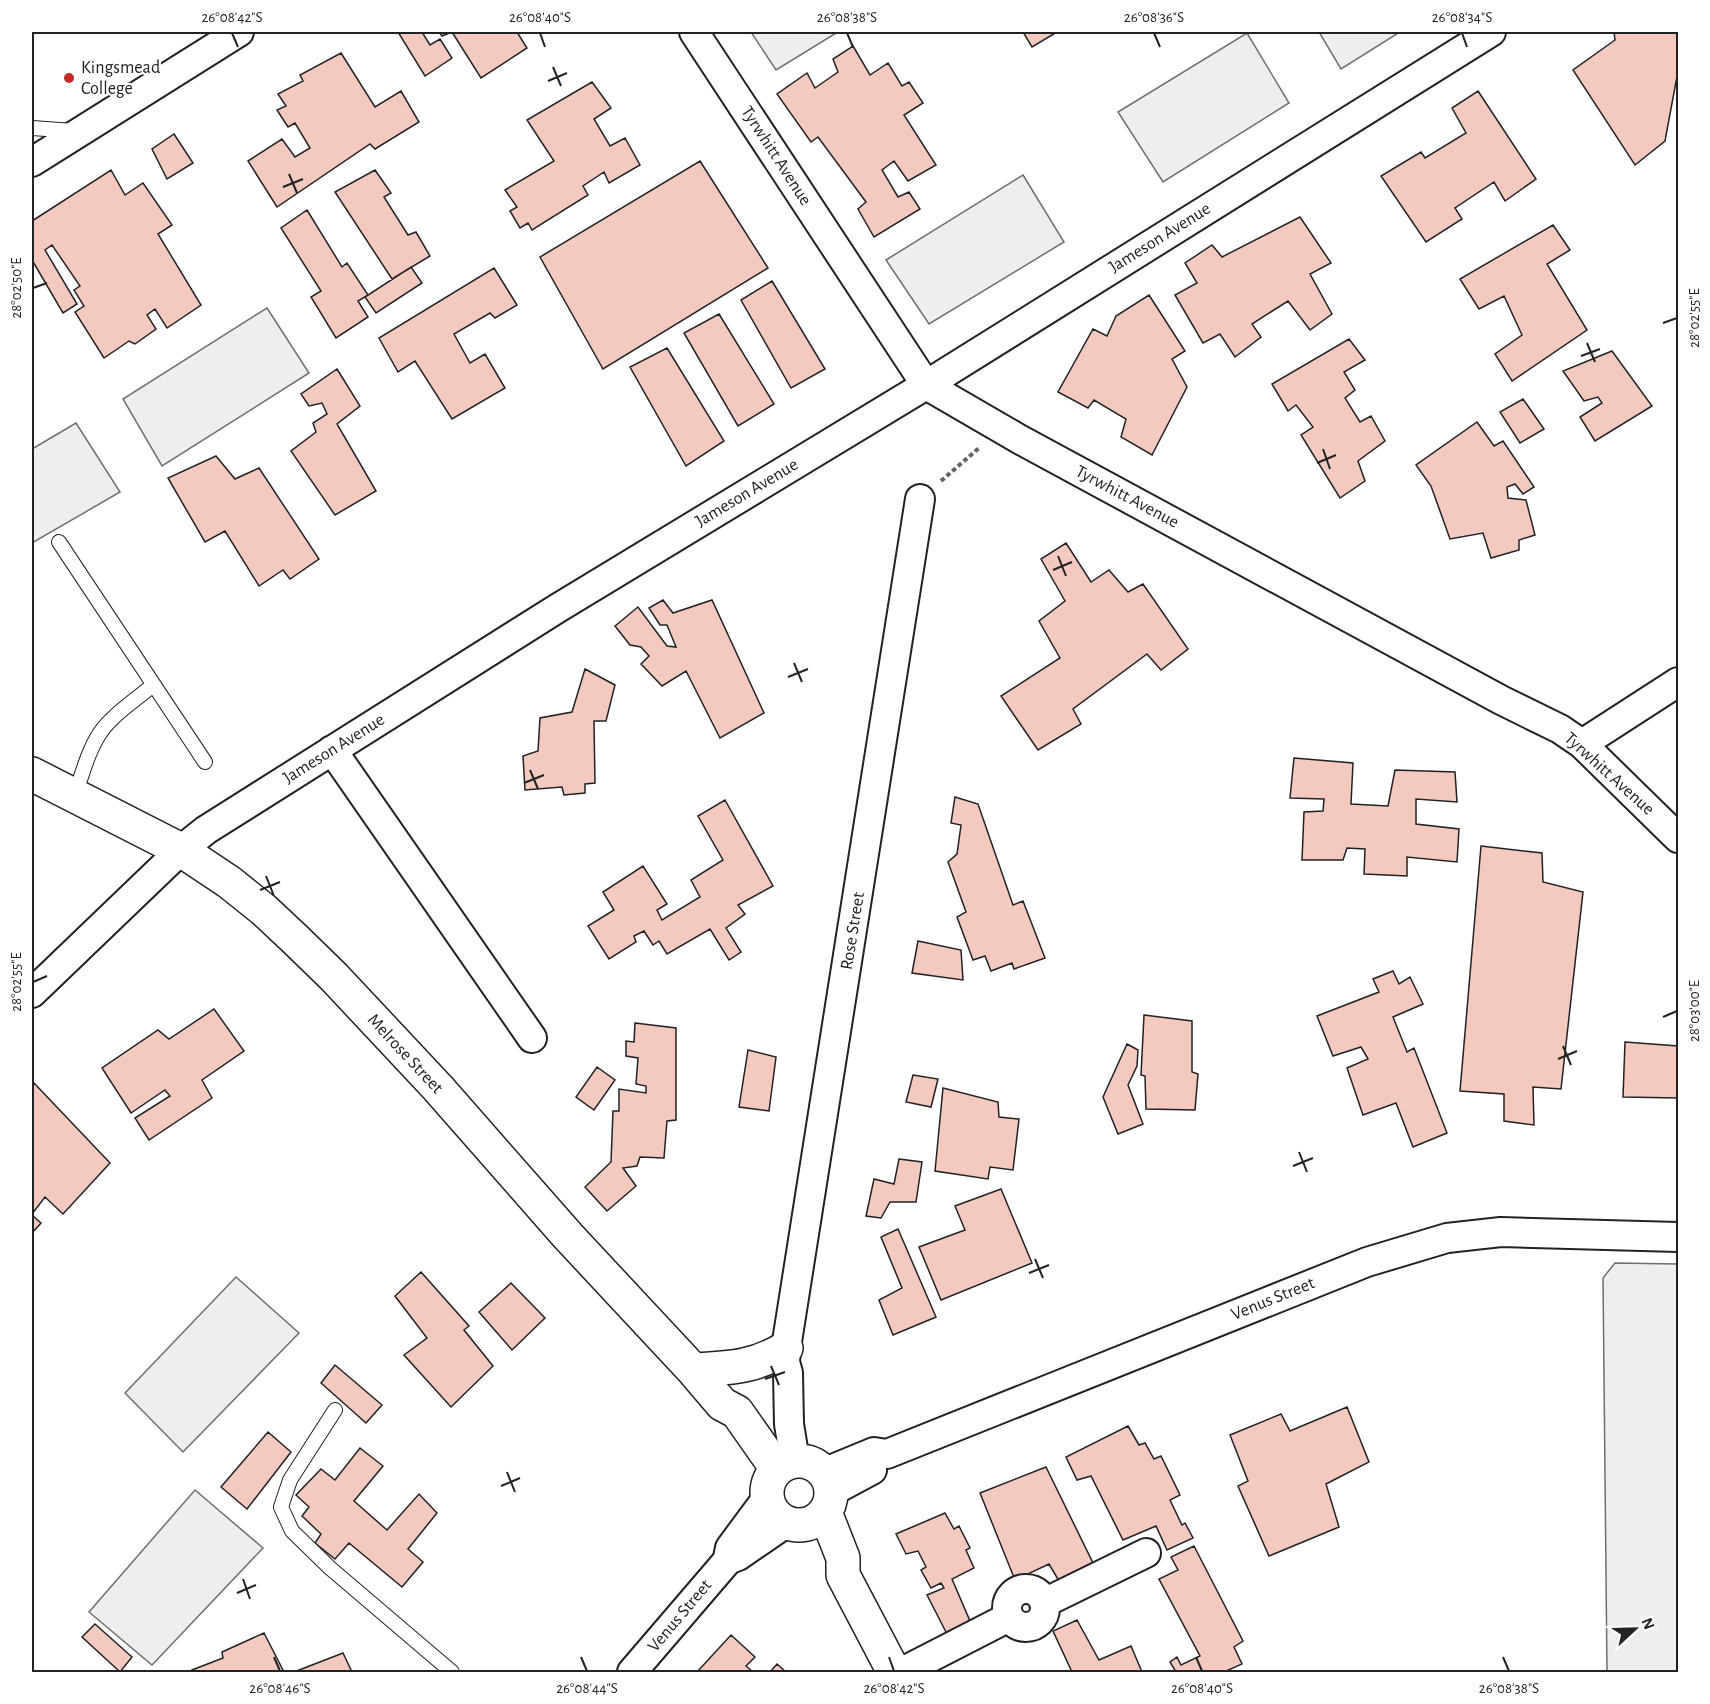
<svg xmlns="http://www.w3.org/2000/svg" width="1710" height="1704" font-family="'Alegreya Sans',sans-serif">
	<style>
		.green { fill: #eee; stroke: #6f6f6f; stroke-width: 1.5 }
		.building { fill: #f3c9c0; stroke: #222; stroke-width: 1.5 }
		.lines { fill: none; stroke-linecap: round; stroke-linejoin: round }
		.lane-casing { stroke: #222; stroke-width: 16 }
		.street-casing { stroke: #222; stroke-width: 32 }
		.secondary-casing { stroke: #222; stroke-width: 36 }
		.path { stroke: #646464; stroke-width: 4; stroke-dasharray: 4.5 3; stroke-linecap: butt }
		.lane { stroke: #fff; stroke-width: 14 }
		.street { stroke: #fff; stroke-width: 28 }
		.secondary { stroke: #fff; stroke-width: 33 }
		.ticks { fill: none; stroke: #222; stroke-width: 2 }
		.poi-dot { fill: #c62828; stroke: #fff; stroke-width: 2 }
		.labels { text-anchor: middle; dominant-baseline: central; stroke-width: 4.5; stroke-linejoin: round; paint-order: stroke }
		.poi-label { font-size: 18px; fill: #222; stroke: #fff; text-anchor: start }
		.street-label { font-size: 18px; fill: #222; stroke: #fff }
		.neatline { fill: none; stroke: #222; stroke-width: 2 }
		.ticks-label { font-size: 15px; text-anchor: middle; fill: #222 }
	</style>
	<rect width="100%" height="100%" fill="#fff"/>
	<path class="green" d="M 751,32 L 838,32 L 776,70 Z
		M 1319,32 L 1400,32 L 1341,69 Z
		M 1247,33 L 1289,103 L 1163,182 L 1118,112 Z
		M 1023,175 L 1064,242 L 929,324 L 886,260 Z
		M 267,308 L 309,373 L 162,466 L 123,399 Z
		M 76,423 L 120,492 L 32,543 L 32,449 Z
		M 1615,1263 L 1678,1264 L 1678,1672 L 1607,1672 L 1603,1278 Z
		M 236,1277 L 299,1333 L 183,1452 L 125,1393 Z
		M 195,1490 L 263,1548 L 152,1665 L 89,1612 Z"/>
	<path class="building" d="M 398,32 L 422,32 L 430,45 L 440,39 L 452,58 L 425,76 Z
		M 439,32 L 517,32 L 527,48 L 481,78 L 452,32 L 442,36 Z
		M 1023,32 L 1057,32 L 1032,47 Z
		M 1614,32 L 1678,32 L 1678,71 L 1665,141 L 1635,165 L 1573,70 L 1615,40 Z
		M 853,46 L 870,75 L 888,63 L 902,86 L 909,82 L 923,103 L 904,115 L 936,165 L 908,181 L 894,161 L 882,170 L 898,197 L 909,192 L 920,209 L 874,237 L 858,209 L 866,202 L 818,137 L 811,142 L 777,94 L 807,73 L 815,88 L 838,72 L 833,59 Z
		M 341,53 L 375,107 L 401,91 L 419,122 L 375,149 L 370,144 L 277,207 L 248,161 L 282,139 L 295,157 L 310,148 L 295,123 L 288,127 L 277,110 L 286,106 L 278,94 L 303,81 L 300,75 Z
		M 592,82 L 611,108 L 594,119 L 610,146 L 625,138 L 640,165 L 609,183 L 604,172 L 583,186 L 588,195 L 532,230 L 528,223 L 520,228 L 510,211 L 517,207 L 505,190 L 554,161 L 527,120 Z
		M 1478,91 L 1536,179 L 1505,201 L 1494,182 L 1455,208 L 1462,219 L 1426,242 L 1381,176 L 1421,152 L 1425,158 L 1466,133 L 1452,108 Z
		M 174,134 L 193,163 L 167,179 L 152,149 Z
		M 700,161 L 768,268 L 603,369 L 540,257 Z
		M 111,170 L 125,195 L 143,183 L 172,225 L 158,234 L 201,305 L 167,328 L 155,309 L 147,315 L 156,329 L 135,344 L 129,341 L 104,358 L 75,312 L 84,306 L 74,290 L 80,286 L 52,245 L 45,250 L 77,304 L 63,313 L 32,260 L 32,221 Z
		M 375,170 L 391,193 L 384,197 L 408,235 L 416,232 L 430,256 L 392,279 L 335,192 Z
		M 307,210 L 342,267 L 347,263 L 368,295 L 358,301 L 368,317 L 336,338 L 311,297 L 321,291 L 281,228 Z
		M 1300,217 L 1331,263 L 1310,274 L 1332,314 L 1310,330 L 1288,301 L 1252,324 L 1261,337 L 1235,357 L 1220,334 L 1203,343 L 1175,295 L 1197,283 L 1185,263 L 1212,245 L 1222,257 Z
		M 1553,225 L 1570,250 L 1547,264 L 1587,330 L 1512,381 L 1495,354 L 1522,335 L 1504,296 L 1479,309 L 1460,279 Z
		M 411,267 L 422,283 L 376,313 L 365,297 Z
		M 494,268 L 517,305 L 495,318 L 490,313 L 454,334 L 470,363 L 485,354 L 505,388 L 452,419 L 415,361 L 398,372 L 379,338 Z
		M 772,281 L 825,369 L 791,388 L 741,300 Z
		M 1149,295 L 1185,351 L 1172,359 L 1187,387 L 1152,455 L 1121,437 L 1126,419 L 1094,400 L 1088,408 L 1058,392 L 1093,329 L 1107,336 L 1116,316 Z
		M 719,314 L 774,404 L 738,426 L 684,333 Z
		M 1349,339 L 1365,360 L 1344,372 L 1355,390 L 1345,398 L 1360,422 L 1371,416 L 1385,441 L 1358,461 L 1365,481 L 1340,498 L 1301,435 L 1313,427 L 1296,405 L 1288,411 L 1272,384 Z
		M 667,348 L 724,441 L 686,466 L 630,367 Z
		M 1612,351 L 1652,406 L 1595,441 L 1580,417 L 1602,403 L 1598,397 L 1584,401 L 1563,371 Z
		M 337,369 L 360,406 L 337,424 L 376,491 L 335,515 L 291,451 L 316,432 L 313,423 L 327,414 L 322,403 L 309,406 L 301,394 Z
		M 1523,399 L 1544,429 L 1520,443 L 1500,412 Z
		M 1477,422 L 1494,446 L 1503,441 L 1534,487 L 1523,494 L 1515,484 L 1507,487 L 1508,498 L 1526,500 L 1535,535 L 1519,540 L 1519,550 L 1491,558 L 1483,533 L 1450,539 L 1431,486 L 1416,465 Z
		M 216,456 L 235,479 L 259,468 L 319,559 L 290,579 L 283,570 L 259,586 L 225,531 L 205,542 L 168,478 Z
		M 1066,543 L 1091,582 L 1109,570 L 1128,592 L 1143,584 L 1188,649 L 1161,670 L 1147,654 L 1073,709 L 1081,724 L 1038,750 L 1001,696 L 1060,658 L 1039,621 L 1065,601 L 1041,559 Z
		M 663,600 L 673,613 L 712,600 L 764,713 L 720,738 L 686,671 L 662,686 L 641,664 L 649,656 L 641,647 L 630,645 L 615,626 L 638,607 L 667,646 L 676,647 L 667,625 L 660,625 L 649,608 Z
		M 585,669 L 615,685 L 606,721 L 594,721 L 595,783 L 585,784 L 585,793 L 564,795 L 562,787 L 525,790 L 523,756 L 538,751 L 540,718 L 572,712 Z
		M 1294,758 L 1353,763 L 1351,804 L 1388,806 L 1395,770 L 1455,772 L 1457,802 L 1416,799 L 1416,824 L 1459,829 L 1457,862 L 1407,857 L 1407,876 L 1364,874 L 1365,849 L 1347,848 L 1343,860 L 1302,860 L 1304,812 L 1323,811 L 1324,799 L 1290,798 Z
		M 955,797 L 978,804 L 1013,905 L 1023,901 L 1045,958 L 1014,969 L 1012,963 L 991,971 L 985,956 L 973,960 L 957,917 L 966,912 L 948,862 L 957,854 L 961,825 L 951,823 Z
		M 725,800 L 773,886 L 738,905 L 745,914 L 726,928 L 741,952 L 729,960 L 710,929 L 667,954 L 659,941 L 653,945 L 644,931 L 634,936 L 636,942 L 609,959 L 588,926 L 614,910 L 603,892 L 643,866 L 667,904 L 657,910 L 662,920 L 700,897 L 691,880 L 723,860 L 698,816 Z
		M 1481,846 L 1542,853 L 1543,882 L 1583,892 L 1561,1089 L 1533,1087 L 1534,1125 L 1504,1121 L 1504,1094 L 1460,1091 Z
		M 918,941 L 961,950 L 963,980 L 912,973 Z
		M 1393,971 L 1399,984 L 1410,977 L 1423,1004 L 1393,1017 L 1407,1052 L 1414,1048 L 1447,1133 L 1413,1147 L 1396,1103 L 1363,1115 L 1347,1068 L 1368,1059 L 1361,1047 L 1333,1056 L 1317,1016 L 1379,992 L 1373,979 Z
		M 214,1009 L 244,1051 L 202,1080 L 212,1098 L 149,1140 L 135,1118 L 170,1096 L 165,1090 L 131,1113 L 102,1068 L 158,1030 L 169,1039 Z
		M 1144,1015 L 1192,1021 L 1192,1072 L 1198,1074 L 1195,1110 L 1146,1109 L 1145,1076 L 1141,1075 Z
		M 635,1023 L 676,1028 L 676,1120 L 667,1121 L 664,1158 L 640,1157 L 637,1166 L 623,1168 L 636,1186 L 607,1211 L 585,1187 L 611,1162 L 613,1111 L 619,1111 L 619,1089 L 646,1093 L 646,1086 L 636,1084 L 638,1058 L 626,1056 L 626,1041 L 634,1042 Z
		M 1625,1042 L 1678,1046 L 1678,1098 L 1623,1097 Z
		M 1127,1044 L 1138,1050 L 1137,1066 L 1128,1085 L 1143,1124 L 1118,1134 L 1103,1097 Z
		M 748,1050 L 776,1057 L 769,1111 L 739,1107 Z
		M 597,1067 L 615,1080 L 594,1110 L 576,1097 Z
		M 913,1075 L 938,1079 L 931,1107 L 906,1102 Z
		M 34,1083 L 110,1163 L 63,1214 L 45,1197 L 32,1214 L 32,1086 Z
		M 943,1088 L 998,1102 L 999,1117 L 1019,1119 L 1013,1170 L 990,1167 L 988,1179 L 935,1171 Z
		M 899,1159 L 922,1162 L 916,1202 L 890,1202 L 881,1218 L 866,1216 L 874,1179 L 894,1184 Z
		M 1001,1189 L 1032,1263 L 941,1300 L 919,1247 L 965,1230 L 955,1206 Z
		M 32,1215 L 41,1223 L 32,1233 Z
		M 898,1229 L 936,1317 L 893,1335 L 879,1300 L 902,1288 L 881,1237 Z
		M 421,1272 L 469,1326 L 464,1330 L 493,1366 L 451,1407 L 404,1355 L 427,1338 L 395,1296 Z
		M 511,1283 L 545,1318 L 512,1350 L 479,1312 Z
		M 335,1365 L 382,1405 L 366,1423 L 321,1383 Z
		M 1347,1407 L 1369,1462 L 1326,1484 L 1339,1527 L 1269,1556 L 1238,1486 L 1248,1481 L 1230,1435 L 1281,1414 L 1290,1431 Z
		M 1128,1426 L 1139,1445 L 1145,1443 L 1154,1459 L 1161,1456 L 1180,1495 L 1170,1500 L 1182,1525 L 1185,1523 L 1193,1538 L 1167,1550 L 1156,1526 L 1123,1540 L 1091,1476 L 1077,1480 L 1066,1457 Z
		M 268,1432 L 291,1452 L 247,1509 L 221,1487 Z
		M 360,1448 L 383,1466 L 354,1501 L 387,1530 L 419,1494 L 437,1513 L 408,1549 L 423,1562 L 402,1587 L 349,1543 L 335,1559 L 315,1543 L 321,1534 L 302,1516 L 309,1507 L 296,1495 L 321,1469 L 335,1480 Z
		M 1046,1467 L 1093,1563 L 1059,1581 L 1049,1564 L 1015,1580 L 980,1493 Z
		M 945,1513 L 954,1529 L 959,1526 L 970,1548 L 966,1550 L 974,1568 L 952,1579 L 970,1621 L 947,1634 L 927,1595 L 944,1588 L 941,1583 L 931,1588 L 921,1570 L 926,1567 L 918,1551 L 906,1554 L 896,1534 Z
		M 1194,1546 L 1243,1641 L 1234,1647 L 1242,1664 L 1224,1672 L 1176,1672 L 1170,1662 L 1177,1657 L 1181,1665 L 1200,1656 L 1159,1579 L 1178,1570 L 1171,1557 Z
		M 1077,1620 L 1099,1660 L 1131,1646 L 1142,1672 L 1072,1672 L 1053,1631 Z
		M 95,1624 L 132,1657 L 120,1672 L 82,1637 Z
		M 264,1633 L 284,1672 L 193,1672 L 192,1670 L 223,1658 L 222,1652 Z
		M 731,1635 L 755,1657 L 746,1666 L 753,1672 L 697,1672 Z
		M 343,1653 L 352,1672 L 294,1672 Z
		M 777,1664 L 786,1672 L 770,1672 Z"/>
	<g class="lines">
		<g class="lane-casing">
			<path id="lane" d="M 32,128 L 74,131
				M 59,542 L 205,762
				M 75,795 C 82,775 88,751 100,733 C 112,715 137,699 153,685
				M 335,1410 L 290,1480 L 281,1507 L 292,1531 L 330,1568 L 452,1672"/>
		</g>
		<g class="street-casing">
			<path id="street" d="M 694,32 L 926,385 L 1019,439 L 1501,700 L 1560,729 L 1582,744 L 1678,838
				M 32,162 L 239,32
				M 1582,744 L 1678,682
				M 332,750 L 532,1038
				M 32,993 L 181,850 L 206,830 L 558,608 L 926,385 L 1491,32
				M 795,1461 L 789,1424 L 788,1373 L 785,1362 L 786,1348 L 920,499
				M 823,1473 L 874,1452 L 887,1454 L 1367,1262 L 1447,1238 L 1501,1232 L 1678,1237
				M 831,1492 L 872,1470
				M 728,1558 L 730,1548 L 767,1498
				M1007 1608a19 19 0 1 1 38 0a19 19 0 1 1-38 0Z
				M 1044,1603 L 1146,1553
				M 632,1672 L 728,1560 L 738,1556 L 786,1523
				M 902,1672 L 1009,1617"/>
		</g>
		<g class="secondary-casing">
			<path id="secondary" d="M 32,774 L 181,850 L 229,882 L 264,910 L 296,940 L 334,977 L 438,1088 L 568,1236 L 693,1370 L 722,1404 L 737,1412 L 777,1469
				M 693,1370 C 730,1368 753,1368 786,1348
				M767 1493a32 32 0 1 1 64 0a32 32 0 1 1-64 0Z
				M 825,1512 L 843,1558 L 843,1575 L 894,1672"/>
		</g>
		<path class="path" d="M 941,481 L 979,448"/>
		<use href="#lane" class="lane"/>
		<use href="#street" class="street"/>
		<use href="#secondary" class="secondary"/>
	</g>
	<path class="ticks" d="M 232,33 L 238,47M 540,33 L 545,47M 847,33 L 853,47M 1154,33 L 1160,47M 1462,33 L 1467,47M 553,67 L 561,86M 548,81 L 567,73M 289,174 L 297,193M 283,187 L 303,179M 33,288 L 47,283M 1663,323 L 1677,318M 1587,343 L 1595,362M 1581,356 L 1600,349M 1323,449 L 1330,469M 1317,463 L 1336,455M 1058,556 L 1066,576M 1053,570 L 1072,562M 794,663 L 802,682M 788,677 L 808,669M 530,770 L 538,789M 524,783 L 544,775M 266,876 L 274,896M 260,890 L 280,882M 33,982 L 47,976M 1663,1017 L 1677,1011M 1563,1046 L 1571,1065M 1558,1059 L 1577,1051M 1299,1152 L 1307,1172M 1293,1166 L 1313,1158M 1035,1259 L 1043,1278M 1029,1273 L 1049,1265M 771,1366 L 779,1385M 765,1379 L 785,1372M 507,1472 L 515,1492M 501,1486 L 520,1478M 243,1579 L 250,1599M 237,1593 L 256,1585M 274,1657 L 280,1671M 581,1657 L 587,1671M 889,1657 L 894,1671M 1196,1657 L 1202,1671M 1503,1657 L 1509,1671"/>
	<circle class="poi-dot" cx="69" cy="78" r="6"/>
	<g class="labels">
		<g class="poi-label">
			<text x="81" y="68">Kingsmead<tspan x="81" dy="21">College</tspan></text>
		</g>
		<g class="street-label">
			<text transform="translate(776 156) rotate(57)">Tyrwhitt Avenue</text>
			<text transform="translate(1160 238) rotate(-32)">Jameson Avenue</text>
			<text transform="translate(747 493) rotate(-31)">Jameson Avenue</text>
			<text transform="translate(1127 497) rotate(28)">Tyrwhitt Avenue</text>
			<text transform="translate(334 749) rotate(-32)">Jameson Avenue</text>
			<text transform="translate(1609 774) rotate(42)">Tyrwhitt Avenue</text>
			<text transform="translate(853 931) rotate(-81)">Rose Street</text>
			<text transform="translate(405 1054) rotate(47)">Melrose Street</text>
			<text transform="translate(1273 1299) rotate(-22)">Venus Street</text>
			<text transform="translate(680 1616) rotate(-50)">Venus Street</text>
		</g>
	</g>
	<rect width="1710" height="1704" fill="none" stroke="#ffffff" stroke-width="66"/>
	<g transform="translate(1635 1629) rotate(68)" stroke="#ffffff" stroke-width="4.5" paint-order="stroke">
	<path d="M0-4.5L10 22L0 15L-10 22Z" fill="#222222"/>
	<text y="-9" font-size="16" font-weight="bold" text-anchor="middle" fill="#222222">N</text>
	</g>
	<rect x="33" y="33" width="1644" height="1638" class="neatline"/>
	<g class="ticks-label">
		<text x="232" y="22">26°08'42"S</text>
		<text x="540" y="22">26°08'40"S</text>
		<text x="847" y="22">26°08'38"S</text>
		<text x="1154" y="22">26°08'36"S</text>
		<text x="1462" y="22">26°08'34"S</text>
		<text transform="translate(16 288) rotate(-90)" y="5">28°02'50"E</text>
		<text transform="translate(1694 318) rotate(-90)" y="5">28°02'55"E</text>
		<text transform="translate(16 982) rotate(-90)" y="5">28°02'55"E</text>
		<text transform="translate(1694 1011) rotate(-90)" y="5">28°03'00"E</text>
		<text x="280" y="1693">26°08'46"S</text>
		<text x="587" y="1693">26°08'44"S</text>
		<text x="894" y="1693">26°08'42"S</text>
		<text x="1202" y="1693">26°08'40"S</text>
		<text x="1509" y="1693">26°08'38"S</text>
	</g>
</svg>
